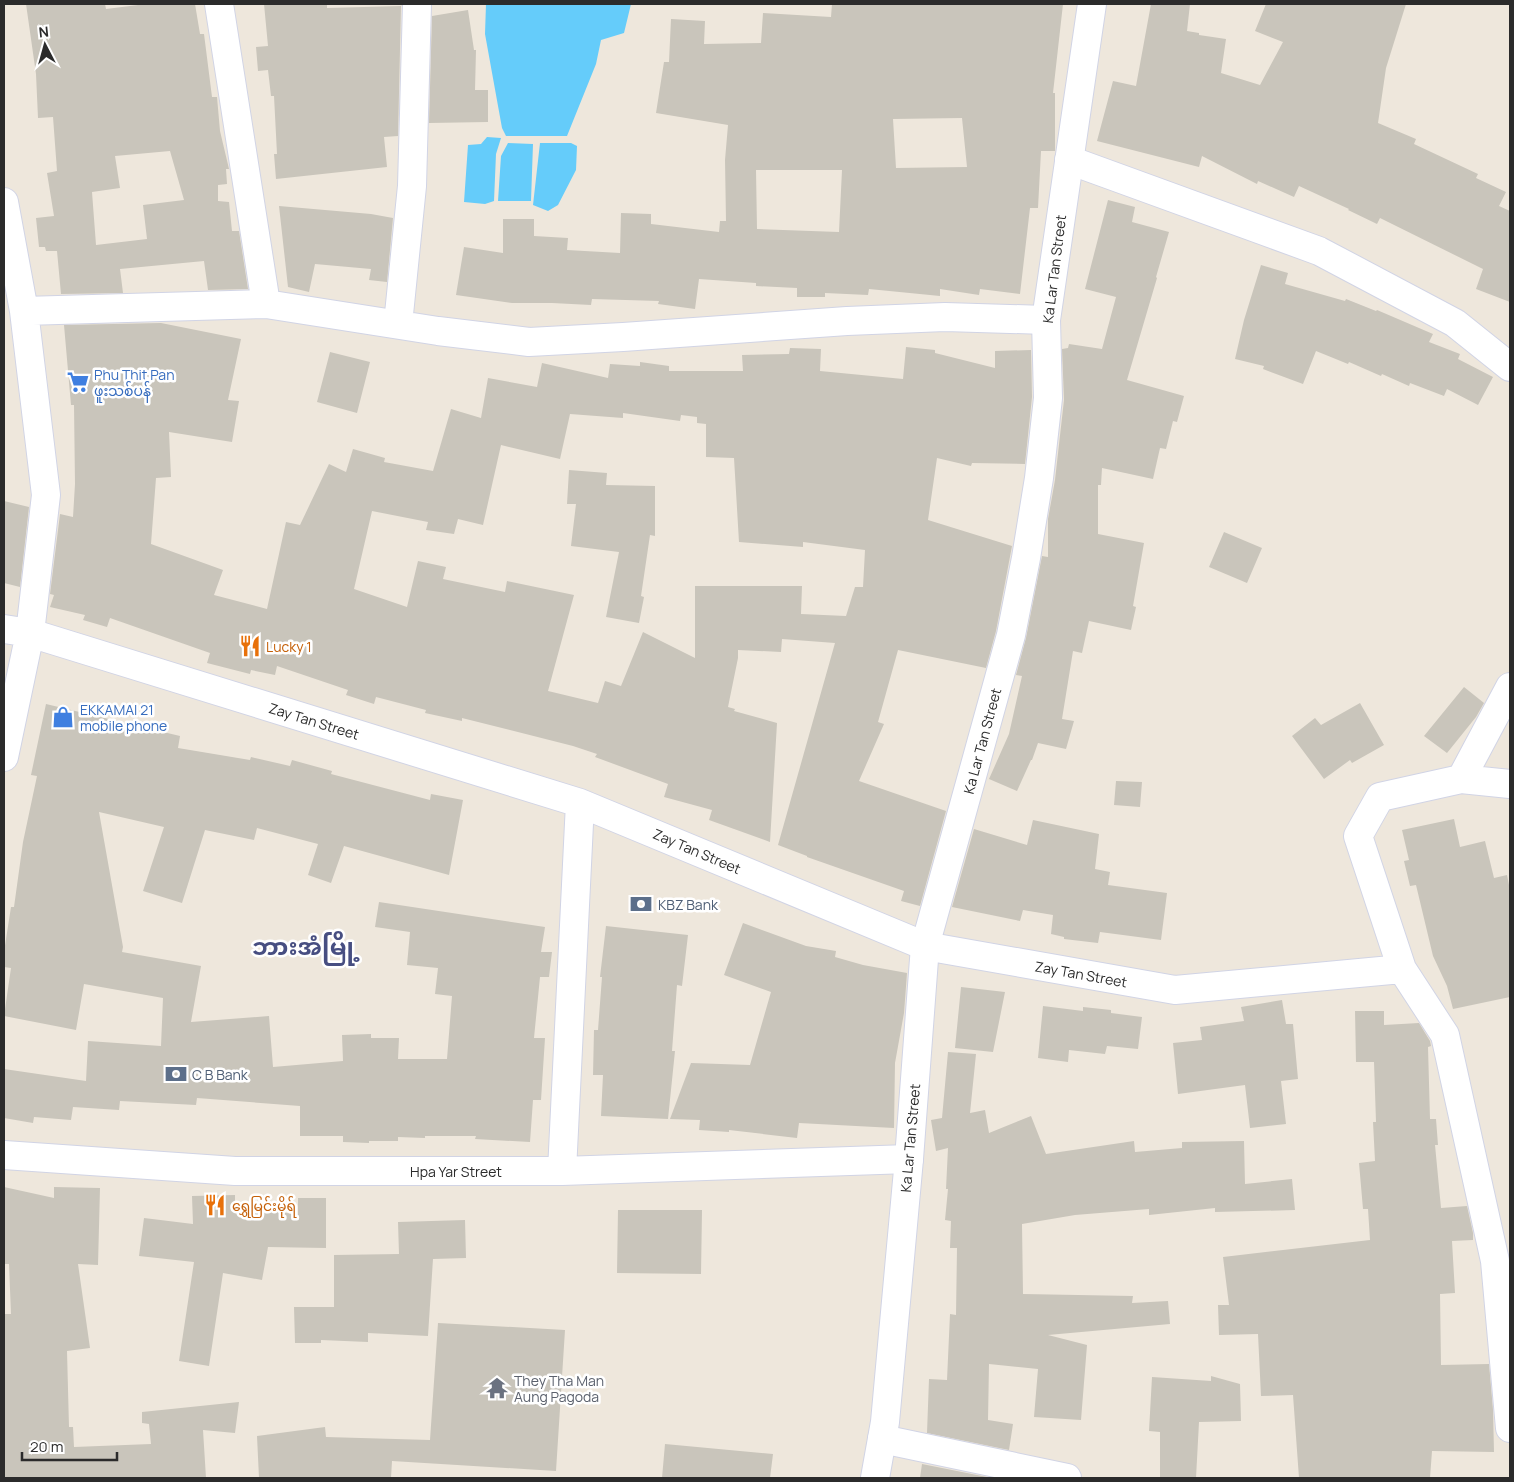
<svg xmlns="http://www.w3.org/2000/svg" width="1514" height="1482" font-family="Manrope,'Noto Sans Myanmar',sans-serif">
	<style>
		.water { fill: #65ccfa }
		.building { fill: #c9c5bb; fill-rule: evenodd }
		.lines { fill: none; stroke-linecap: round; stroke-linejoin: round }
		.street-casing { stroke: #d1d4e5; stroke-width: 30 }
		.secondary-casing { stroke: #d1d4e5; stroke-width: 30 }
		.street { stroke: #fff; stroke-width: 28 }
		.secondary { stroke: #fff; stroke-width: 28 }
		.labels { text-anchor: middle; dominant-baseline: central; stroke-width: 5; stroke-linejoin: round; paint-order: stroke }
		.street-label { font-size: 14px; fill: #2b2b2b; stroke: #fff }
		.shop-label { font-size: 14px; fill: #366cbe; stroke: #fff; text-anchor: start }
		.food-label { font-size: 14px; fill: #c56008; stroke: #fff; text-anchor: start }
		.service-label { font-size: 14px; fill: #4e5e75; stroke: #fff; text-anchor: start }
		.worship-label { font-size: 14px; fill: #5b616d; stroke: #fff; text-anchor: start }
		.town-label { font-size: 24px; font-weight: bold; fill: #474e81; stroke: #fff }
	</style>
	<rect width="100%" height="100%" fill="#eee7dc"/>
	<path class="water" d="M 486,4 L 631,4 L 624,33 L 601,40 L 596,64 L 567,136 L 506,136 L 502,128 L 485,34 Z
		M 487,137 L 501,138 L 496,154 L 494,201 L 485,204 L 464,202 L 468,145 L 481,144 Z
		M 508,143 L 533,144 L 531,201 L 498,201 L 501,156 Z
		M 540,143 L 571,143 L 577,146 L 576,170 L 558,205 L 548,211 L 533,205 Z"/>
	<path class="building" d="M 26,4 L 105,4 L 106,9 L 146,4 L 195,4 L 200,34 L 204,34 L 212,97 L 217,97 L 220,131 L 229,169 L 226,169 L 227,184 L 218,185 L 218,201 L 229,202 L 232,231 L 239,231 L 248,289 L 208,290 L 204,261 L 120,269 L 123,293 L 61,294 L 57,251 L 46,251 L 45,247 L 39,247 L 36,218 L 54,216 L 47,173 L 57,171 L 53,117 L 38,118 L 36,74 ZM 170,151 L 184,200 L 143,205 L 147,239 L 96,245 L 92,192 L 120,188 L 115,156 Z
		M 264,4 L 327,4 L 327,8 L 401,6 L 398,136 L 384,137 L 387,167 L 276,179 L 274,154 L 277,154 L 274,96 L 271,96 L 268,70 L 258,71 L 256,47 L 268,46 Z
		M 832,4 L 1063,4 L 1053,93 L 1055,93 L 1055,151 L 1041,151 L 1038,208 L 1030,208 L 1020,294 L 980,289 L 979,295 L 940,289 L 940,296 L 869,289 L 868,295 L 825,293 L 825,297 L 797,297 L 797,288 L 756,286 L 756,283 L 699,279 L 695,309 L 658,304 L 659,301 L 592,299 L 591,305 L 552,303 L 512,303 L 456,295 L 464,247 L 503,253 L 503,219 L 534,219 L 534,236 L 568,238 L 567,250 L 620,253 L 621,213 L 651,214 L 651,224 L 719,232 L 720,221 L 726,221 L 725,160 L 728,125 L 656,113 L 664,62 L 669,62 L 671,19 L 705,21 L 704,44 L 761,43 L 763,13 L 831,17 ZM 962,118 L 967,167 L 896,168 L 893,119 ZM 756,170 L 842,170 L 839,232 L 757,229 Z
		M 1151,4 L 1190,4 L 1187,31 L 1199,33 L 1199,35 L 1226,39 L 1221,73 L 1260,85 L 1283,42 L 1255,31 L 1266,4 L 1406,4 L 1386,68 L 1378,123 L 1416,139 L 1414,144 L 1478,174 L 1476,178 L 1506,192 L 1499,206 L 1510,211 L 1510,302 L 1476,289 L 1483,269 L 1380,218 L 1377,224 L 1348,210 L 1349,209 L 1299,186 L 1294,197 L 1258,181 L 1257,184 L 1202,156 L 1199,167 L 1097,141 L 1113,81 L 1136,86 Z
		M 468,10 L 474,50 L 476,50 L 475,90 L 488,90 L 488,122 L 429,123 L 432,16 Z
		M 1108,200 L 1135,207 L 1132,222 L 1169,232 L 1156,277 L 1157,278 L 1127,380 L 1184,396 L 1177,422 L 1173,421 L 1166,449 L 1160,448 L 1153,479 L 1102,468 L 1101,485 L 1098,485 L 1098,534 L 1144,543 L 1133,606 L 1136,607 L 1131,630 L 1089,621 L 1082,653 L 1073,651 L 1062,719 L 1074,721 L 1066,749 L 1038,743 L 1032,760 L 1031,760 L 1017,791 L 989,779 L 1009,734 L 1022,676 L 1016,675 L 1026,638 L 1042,556 L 1048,557 L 1048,519 L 1055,480 L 1064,400 L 1062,349 L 1068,348 L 1069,344 L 1102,349 L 1116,297 L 1085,289 Z
		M 279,206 L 371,214 L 393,218 L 387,282 L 369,280 L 371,269 L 315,264 L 309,292 L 288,287 Z
		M 1261,265 L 1288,273 L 1285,284 L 1345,301 L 1346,299 L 1376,311 L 1377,310 L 1433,334 L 1429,342 L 1460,354 L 1458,359 L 1493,377 L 1478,405 L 1447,389 L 1444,396 L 1410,383 L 1409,386 L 1382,374 L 1381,376 L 1349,362 L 1348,364 L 1316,351 L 1303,384 L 1263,369 L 1264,366 L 1235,359 L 1244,320 Z
		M 161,323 L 241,339 L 228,400 L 239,401 L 232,442 L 169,432 L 171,477 L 156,478 L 151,544 L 223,570 L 214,595 L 267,609 L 286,522 L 300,525 L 329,464 L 346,472 L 353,449 L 385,458 L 384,462 L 433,471 L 451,409 L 481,418 L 488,378 L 537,387 L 542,363 L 608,378 L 610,364 L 640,366 L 640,362 L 669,366 L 669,371 L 743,371 L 742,355 L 789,354 L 790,348 L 821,349 L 820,371 L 903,379 L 906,347 L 935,350 L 935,353 L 995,368 L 995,351 L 1031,350 L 1032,397 L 1025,464 L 972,463 L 971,466 L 937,458 L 928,520 L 1012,546 L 996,631 L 986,668 L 898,650 L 878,722 L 884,724 L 859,781 L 946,811 L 920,906 L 901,901 L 904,891 L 807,857 L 807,856 L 778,845 L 835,643 L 782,639 L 781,652 L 738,650 L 738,658 L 728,707 L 735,709 L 734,711 L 777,723 L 770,842 L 709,820 L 712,810 L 664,797 L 668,784 L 595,757 L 597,754 L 573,746 L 462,718 L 462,721 L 425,713 L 426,710 L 376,697 L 374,704 L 346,695 L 348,690 L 277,666 L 275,675 L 251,670 L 250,674 L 207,663 L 210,653 L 110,618 L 107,627 L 83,620 L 85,615 L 50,607 L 54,595 L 50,594 L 60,514 L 73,517 L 75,484 L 74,405 L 71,405 L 64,325 ZM 623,413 L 680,421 L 681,415 L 697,417 L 697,423 L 706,424 L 706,457 L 734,458 L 739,542 L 803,547 L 803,542 L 865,550 L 863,587 L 855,587 L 846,616 L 801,614 L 802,586 L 695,586 L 695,658 L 643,632 L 621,686 L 605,681 L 598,703 L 548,691 L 574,595 L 507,581 L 505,592 L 443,579 L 446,567 L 418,561 L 407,607 L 354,589 L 372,511 L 428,522 L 426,530 L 454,534 L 458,519 L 483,525 L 501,445 L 560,459 L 570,414 L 623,418 Z
		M 330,352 L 370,362 L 357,413 L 317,402 Z
		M 569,470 L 607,473 L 606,485 L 655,486 L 655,536 L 650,535 L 641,596 L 644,597 L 639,623 L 606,617 L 619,552 L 571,546 L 576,504 L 567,504 Z
		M 4,501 L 29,507 L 20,587 L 4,583 Z
		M 1224,532 L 1262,548 L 1247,583 L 1209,567 Z
		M 1464,687 L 1484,703 L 1476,717 L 1447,753 L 1424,736 Z
		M 1360,703 L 1384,745 L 1352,763 L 1350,760 L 1324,779 L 1292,736 L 1315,718 L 1321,725 Z
		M 46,704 L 180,736 L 178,748 L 250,760 L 251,757 L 290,766 L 292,760 L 332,771 L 331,774 L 430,800 L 431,794 L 463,800 L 449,875 L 344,846 L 331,883 L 308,875 L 318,844 L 257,828 L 254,840 L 205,830 L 182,903 L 143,891 L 164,827 L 99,812 L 123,947 L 122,952 L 201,966 L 191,1022 L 269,1016 L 273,1067 L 343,1061 L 342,1035 L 371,1034 L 371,1038 L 399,1038 L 398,1059 L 447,1059 L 452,996 L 435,994 L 438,968 L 407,965 L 410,932 L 375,927 L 379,902 L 545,927 L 541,952 L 552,952 L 549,977 L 540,977 L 534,1038 L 545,1038 L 541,1100 L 533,1100 L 530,1142 L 475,1139 L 476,1136 L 425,1136 L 425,1138 L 398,1137 L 398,1141 L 369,1141 L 369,1143 L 343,1142 L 343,1136 L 300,1136 L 300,1106 L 197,1098 L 196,1105 L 120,1101 L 119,1110 L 73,1107 L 71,1120 L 34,1117 L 33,1123 L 4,1118 L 4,1069 L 86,1081 L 88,1041 L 161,1046 L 163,998 L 84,984 L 76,1030 L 4,1016 L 11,968 L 4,967 L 4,952 L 11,907 L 14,907 L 23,842 L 37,776 L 31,775 Z
		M 1116,781 L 1142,782 L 1140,807 L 1114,805 Z
		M 1454,819 L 1460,847 L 1485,841 L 1494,878 L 1507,875 L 1510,890 L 1510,997 L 1453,1009 L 1447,986 L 1433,956 L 1416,885 L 1410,886 L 1404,861 L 1409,860 L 1402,830 Z
		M 1033,820 L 1099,834 L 1095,869 L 1110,872 L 1108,885 L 1167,893 L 1161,940 L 1100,932 L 1098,943 L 1064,939 L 1064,937 L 1051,934 L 1053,915 L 1023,910 L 1020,921 L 952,907 L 974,829 L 1027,845 Z
		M 743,923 L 806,946 L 836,951 L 835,957 L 863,965 L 907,973 L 904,1013 L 895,1063 L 894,1128 L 799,1123 L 797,1138 L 729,1130 L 729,1132 L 699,1130 L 700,1120 L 670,1119 L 691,1063 L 750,1065 L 771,992 L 724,975 Z
		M 606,926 L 688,935 L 682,986 L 677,985 L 672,1051 L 675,1051 L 668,1119 L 601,1116 L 603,1075 L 593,1075 L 594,1030 L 598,1030 L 602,977 L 600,977 Z
		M 961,987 L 1005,992 L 993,1052 L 955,1048 Z
		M 1282,1000 L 1286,1024 L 1293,1024 L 1298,1079 L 1281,1081 L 1286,1124 L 1250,1128 L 1245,1085 L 1178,1094 L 1173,1043 L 1202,1040 L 1200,1027 L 1244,1021 L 1241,1007 Z
		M 1043,1006 L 1083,1011 L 1083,1007 L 1111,1010 L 1111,1013 L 1142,1017 L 1138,1049 L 1107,1046 L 1105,1054 L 1069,1050 L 1068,1062 L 1038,1058 Z
		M 1355,1011 L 1384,1011 L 1384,1025 L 1419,1023 L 1430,1041 L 1431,1046 L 1428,1047 L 1430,1119 L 1436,1119 L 1438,1145 L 1435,1145 L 1441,1208 L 1467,1206 L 1473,1233 L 1473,1240 L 1452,1241 L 1455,1293 L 1440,1294 L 1441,1365 L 1489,1364 L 1493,1410 L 1494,1452 L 1432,1451 L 1430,1478 L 1299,1478 L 1293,1395 L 1261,1396 L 1258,1334 L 1219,1335 L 1218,1305 L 1229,1305 L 1223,1257 L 1370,1240 L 1368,1209 L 1363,1209 L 1359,1163 L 1375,1161 L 1373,1122 L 1376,1122 L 1374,1062 L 1356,1062 Z
		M 948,1052 L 976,1054 L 970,1113 L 985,1110 L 989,1133 L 1031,1116 L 1046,1154 L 1134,1141 L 1135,1152 L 1182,1148 L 1182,1142 L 1244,1141 L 1245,1184 L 1292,1179 L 1295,1210 L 1215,1212 L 1215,1208 L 1149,1215 L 1149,1209 L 1075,1215 L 1022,1224 L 1023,1294 L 1133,1296 L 1132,1303 L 1168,1301 L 1170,1324 L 1048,1335 L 1087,1345 L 1081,1420 L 1034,1417 L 1038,1369 L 989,1364 L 988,1420 L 1013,1424 L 1009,1450 L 927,1433 L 929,1379 L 947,1380 L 950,1314 L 956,1315 L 957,1248 L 950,1248 L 951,1221 L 945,1220 L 948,1189 L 946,1189 L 948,1148 L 936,1151 L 931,1120 L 942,1118 Z
		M 4,1187 L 54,1198 L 54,1187 L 100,1188 L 98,1265 L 78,1264 L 90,1348 L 67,1351 L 69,1427 L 73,1427 L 74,1447 L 151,1444 L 149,1424 L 142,1423 L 142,1412 L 239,1402 L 235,1433 L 203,1430 L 206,1478 L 4,1478 L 4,1314 L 11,1314 L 9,1264 L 4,1264 Z
		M 235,1195 L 235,1204 L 298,1215 L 298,1198 L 326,1198 L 326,1248 L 268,1247 L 262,1280 L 223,1273 L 209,1366 L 179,1361 L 194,1262 L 139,1256 L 144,1218 L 193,1224 L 192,1196 Z
		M 618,1210 L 702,1210 L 701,1274 L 617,1273 Z
		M 465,1220 L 466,1258 L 433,1259 L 428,1336 L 368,1333 L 368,1342 L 321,1340 L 321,1343 L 295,1343 L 294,1307 L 334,1307 L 334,1255 L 399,1254 L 398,1222 Z
		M 438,1323 L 565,1330 L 556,1471 L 392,1461 L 391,1478 L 259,1478 L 257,1436 L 325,1427 L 326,1437 L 430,1440 Z
		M 1211,1376 L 1240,1384 L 1241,1421 L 1199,1422 L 1196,1478 L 1160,1478 L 1160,1432 L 1149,1431 L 1152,1377 L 1211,1381 Z
		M 665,1444 L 773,1454 L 770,1478 L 662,1478 Z
		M 922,1464 L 992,1478 L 920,1478 Z"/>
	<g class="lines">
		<g class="street-casing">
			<path id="street" d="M 219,4 L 266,304 L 438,331 L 529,342 L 623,337 L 847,321 L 945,317 L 1046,320
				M 1069,160 L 1319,251 L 1455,323 L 1510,367
				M 4,202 L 24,311 L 46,495 L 30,633 L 4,757
				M 24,311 L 266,304
				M 398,324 L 412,186 L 417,4
				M 4,629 L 30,633 L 580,803 L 925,946 L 1175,990 L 1402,969
				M 1461,779 L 1510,687
				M 1510,784 L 1461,779 L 1380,797 L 1358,836 L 1402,969 L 1445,1035 L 1495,1261 L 1510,1428
				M 4,1155 L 235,1171 L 562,1171 L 909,1159
				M 562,1171 L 580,803
				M 882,1439 L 1067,1478"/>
		</g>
		<g class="secondary-casing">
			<path id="secondary" d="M 875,1478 L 885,1422 L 909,1159 L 925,946 L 1011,635 L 1026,558 L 1039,478 L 1048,398 L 1046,320 L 1092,4"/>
		</g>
		<use href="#street" class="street"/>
		<use href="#secondary" class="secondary"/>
	</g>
	<defs>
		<g id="supermarket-bare" transform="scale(1.725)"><path d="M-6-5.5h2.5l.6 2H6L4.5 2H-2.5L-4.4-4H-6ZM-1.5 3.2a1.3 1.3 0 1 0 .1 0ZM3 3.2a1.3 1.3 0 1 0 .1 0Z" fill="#3f7fe0" stroke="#fff" stroke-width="2.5" paint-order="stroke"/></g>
		<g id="restaurant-bare" transform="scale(1.725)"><path d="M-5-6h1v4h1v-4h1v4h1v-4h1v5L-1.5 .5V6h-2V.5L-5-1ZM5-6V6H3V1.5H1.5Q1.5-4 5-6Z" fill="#e8710a" stroke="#fff" stroke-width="2.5" paint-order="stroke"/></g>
		<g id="shop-bare" transform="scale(1.725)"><path d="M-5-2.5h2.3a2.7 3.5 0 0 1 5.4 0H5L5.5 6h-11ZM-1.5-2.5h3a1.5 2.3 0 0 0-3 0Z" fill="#3f7fe0" stroke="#fff" stroke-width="2.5" paint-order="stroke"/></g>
		<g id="bank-bare" transform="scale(1.725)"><path d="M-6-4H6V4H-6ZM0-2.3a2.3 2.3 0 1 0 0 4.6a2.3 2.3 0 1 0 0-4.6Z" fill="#5c6f8a" stroke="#fff" stroke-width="2.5" paint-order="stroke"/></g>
		<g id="temple-bare" transform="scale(1.725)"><path d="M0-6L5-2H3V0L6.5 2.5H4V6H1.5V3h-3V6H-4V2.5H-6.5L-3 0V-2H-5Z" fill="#6b7280" stroke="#fff" stroke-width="2.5" paint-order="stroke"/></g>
	</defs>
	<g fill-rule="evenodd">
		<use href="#supermarket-bare" x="78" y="382"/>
		<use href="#restaurant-bare" x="250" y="646"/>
		<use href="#shop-bare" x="63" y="717"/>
		<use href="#bank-bare" x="641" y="904"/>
		<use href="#bank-bare" x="176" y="1074"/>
		<use href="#restaurant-bare" x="215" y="1205"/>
		<use href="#temple-bare" x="497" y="1388"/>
	</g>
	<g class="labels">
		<g class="street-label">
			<text transform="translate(1054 269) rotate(-83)">Ka Lar Tan Street</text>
			<text transform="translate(314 721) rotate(17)">Zay Tan Street</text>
			<text transform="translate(982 741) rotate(-75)">Ka Lar Tan Street</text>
			<text transform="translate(697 851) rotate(23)">Zay Tan Street</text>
			<text transform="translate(1081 974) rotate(10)">Zay Tan Street</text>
			<text transform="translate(910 1138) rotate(-85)">Ka Lar Tan Street</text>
			<text x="456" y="1171">Hpa Yar Street</text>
		</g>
		<g class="shop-label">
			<text x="94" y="374">Phu Thit Pan<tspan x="94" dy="16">ဖူးသစ်ပန်</tspan></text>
			<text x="80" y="709">EKKAMAI 21<tspan x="80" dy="16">mobile phone</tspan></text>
		</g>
		<g class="food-label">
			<text x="266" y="646">Lucky 1</text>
			<text x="232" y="1205">ရွှေမြင်းမိုရ်</text>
		</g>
		<g class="service-label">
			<text x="658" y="904">KBZ Bank</text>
			<text x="192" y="1074">C B Bank</text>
		</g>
		<g class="worship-label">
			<text x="514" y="1380">They Tha Man<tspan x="514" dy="16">Aung Pagoda</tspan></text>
		</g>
		<g class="town-label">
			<text x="306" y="945">ဘားအံမြို့</text>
		</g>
	</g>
	<rect width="1514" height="1482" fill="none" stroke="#2b2b2b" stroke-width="10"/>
	<g transform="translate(45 45) rotate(354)" stroke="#ffffff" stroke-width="4" paint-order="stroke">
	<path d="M0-4L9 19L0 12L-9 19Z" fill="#2b2b2b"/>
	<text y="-8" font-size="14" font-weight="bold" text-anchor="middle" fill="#2b2b2b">N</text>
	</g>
	<path d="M22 1452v8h95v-8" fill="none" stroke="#2b2b2b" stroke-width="2.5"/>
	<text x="30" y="1452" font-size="15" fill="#2b2b2b" stroke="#ffffff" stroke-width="4" paint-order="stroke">20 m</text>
</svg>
